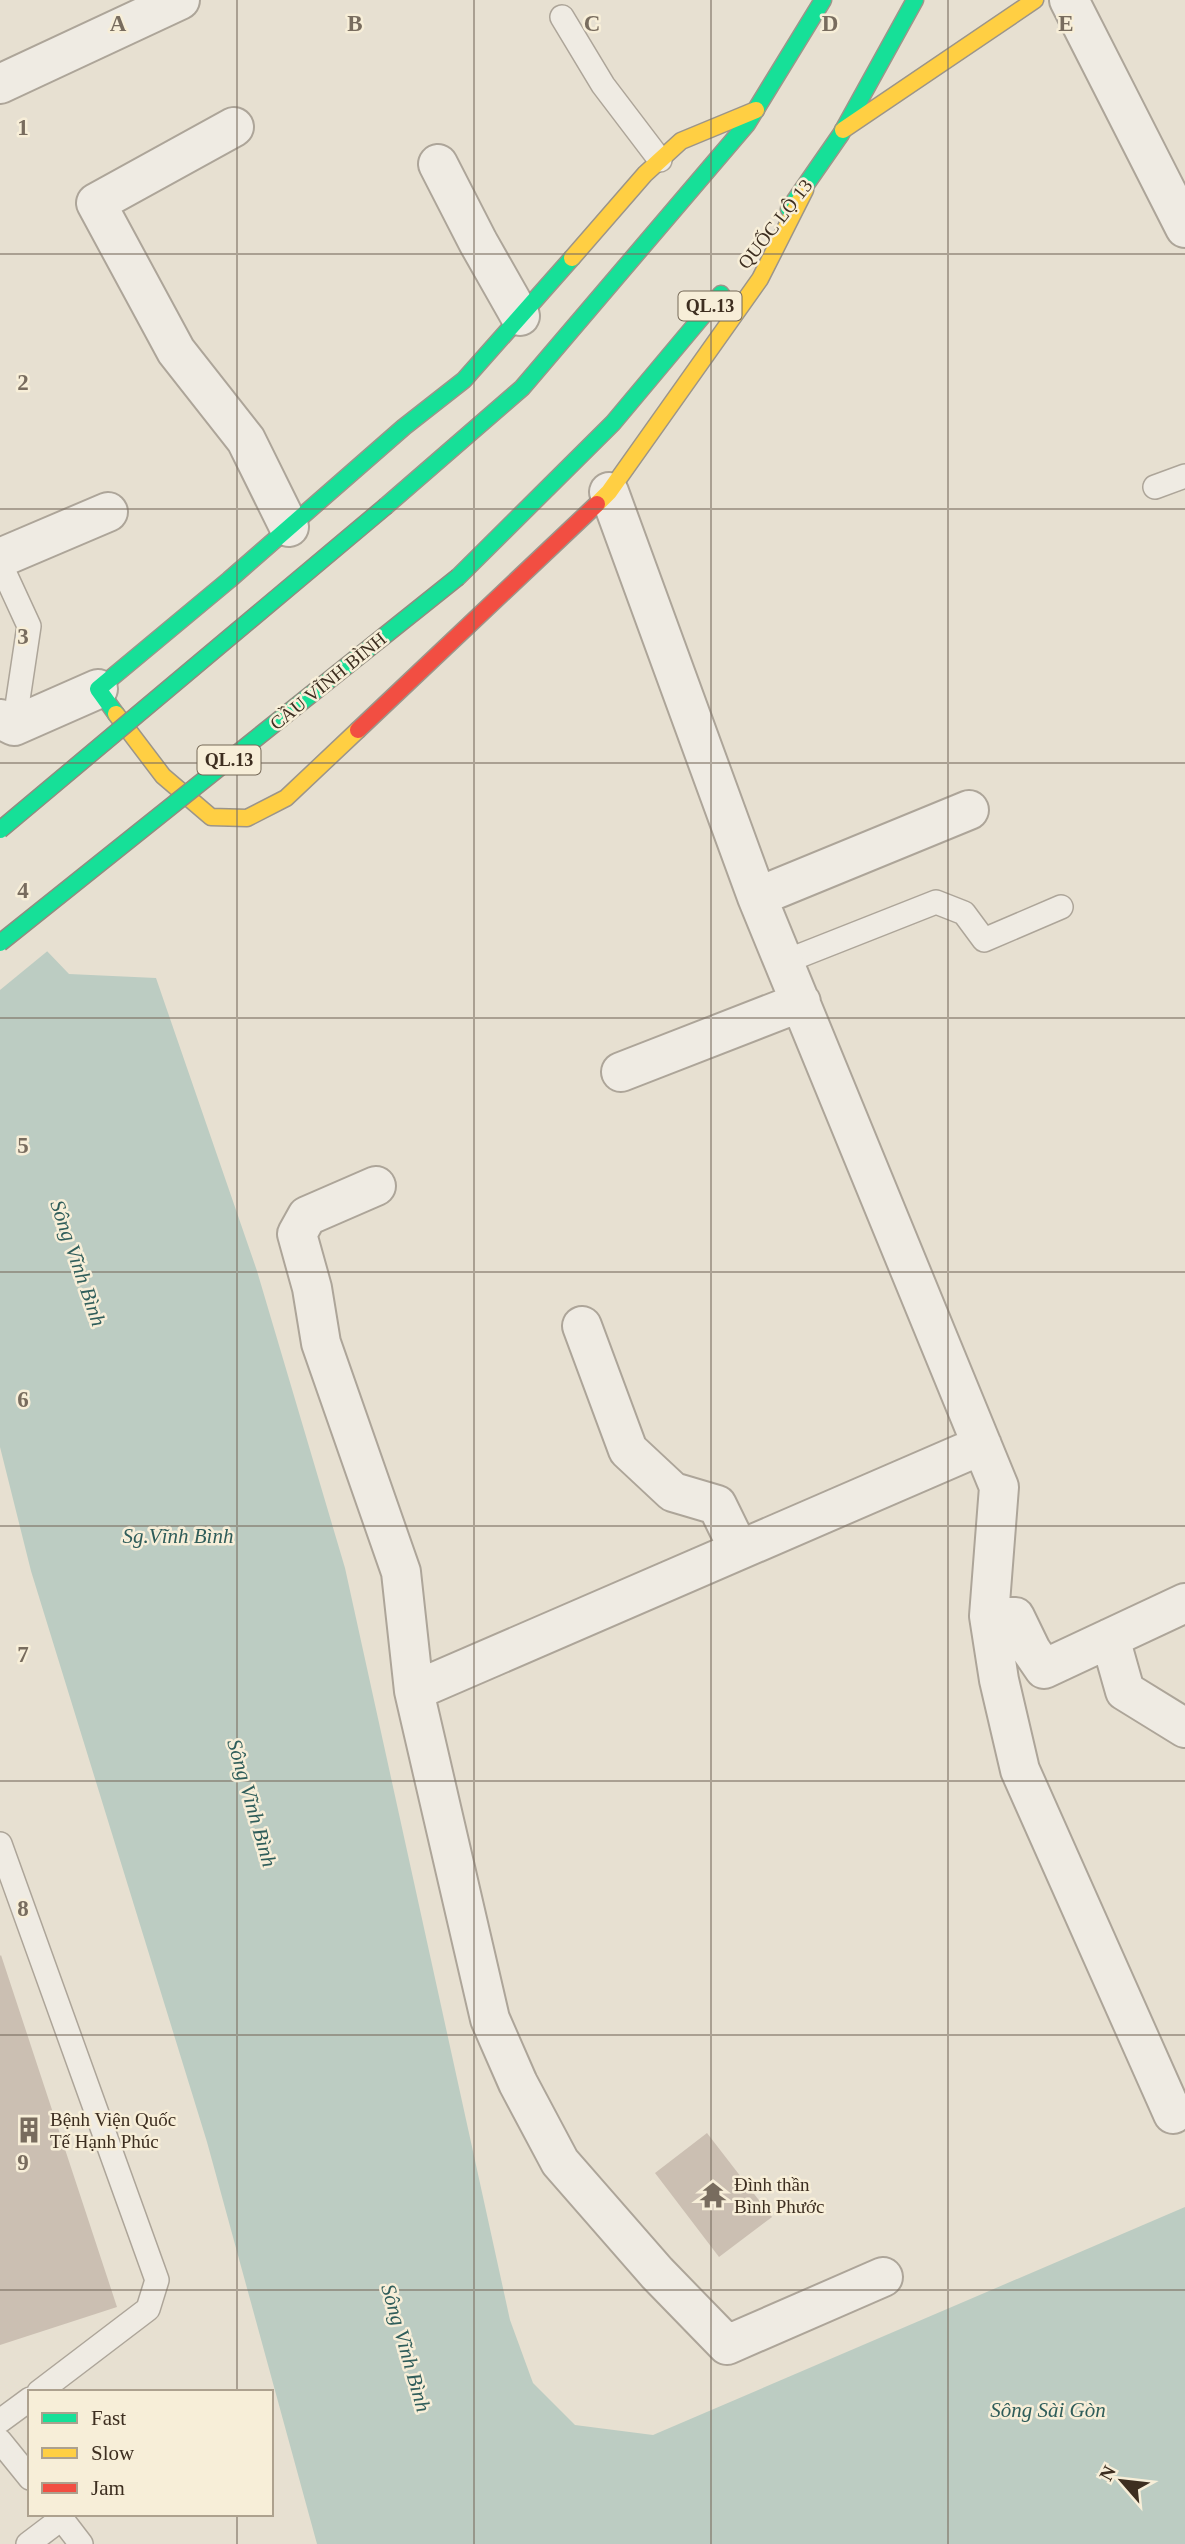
<svg xmlns="http://www.w3.org/2000/svg" width="1185" height="2544" font-family="'Times New Roman',serif">
	<style>
		.water { fill: #bcccc2 }
		.pier { fill: #e7e0d1 }
		.building { fill: #cbbfb2 }
		.lines { fill: none; stroke-linecap: round; stroke-linejoin: round }
		.lane-casing { stroke: #ada599; stroke-width: 26 }
		.street-casing { stroke: #ada599; stroke-width: 42 }
		.fast-casing { stroke: #9c958a; stroke-width: 19 }
		.slow-casing { stroke: #9c958a; stroke-width: 19 }
		.jam-casing { stroke: #9c958a; stroke-width: 19 }
		.lane { stroke: #efebe3; stroke-width: 23 }
		.street { stroke: #efebe3; stroke-width: 38 }
		.fast { stroke: #16e098; stroke-width: 16 }
		.slow { stroke: #ffcf43; stroke-width: 16 }
		.jam { stroke: #f24e42; stroke-width: 16 }
		.fast-bridge-casing { stroke: #928b80; stroke-width: 19; stroke-linecap: butt }
		.fast-bridge { stroke: #16e098; stroke-width: 16 }
		.grid { fill: none; stroke: #786c5e; stroke-width: 2; stroke-opacity: 0.55 }
		.labels { text-anchor: middle; dominant-baseline: central; stroke-width: 5; stroke-linejoin: round; paint-order: stroke }
		.shield { fill: #f7eed8; stroke: #756857; stroke-width: 2 }
		.shield-label { font-size: 18px; font-weight: bold; fill: #3d2e20 }
		.street-label { font-size: 19px; fill: #3d2e20; stroke: #f7eed8 }
		.poi-label { font-size: 19px; fill: #3d2e20; stroke: #f7eed8; text-anchor: start }
		.water-label { font-size: 21px; font-style: italic; fill: #2f5d5a; stroke: #f7eed8 }
		.grid-label { font-size: 23px; text-anchor: middle; font-weight: bold; fill: #786c5e; stroke: #f7eed8; stroke-width: 5; stroke-linejoin: round; paint-order: stroke }
	</style>
	<rect width="100%" height="100%" fill="#e7e0d1"/>
	<path class="water" d="M 0,902 L 69,974 L 156,978 L 257,1271 L 345,1568 L 510,2320 L 533,2383 L 575,2425 L 653,2435 L 1185,2207 L 1185,2544 L 317,2544 L 207,2142 L 31,1571 L 0,1447 Z"/>
	<path class="pier" d="M 0,898 L 50,949 L 0,990 Z"/>
	<path class="building" d="M 1,1955 L 117,2307 L 0,2345 L 0,1956 Z
		M 707,2133 L 772,2217 L 719,2257 L 655,2173 Z"/>
	<g class="lines">
		<g class="lane-casing">
			<path id="lane" d="M 562,17 L 603,85 L 660,160
				M 1155,487 L 1185,476
				M 0,563 L 29,626 L 14,726
				M 784,962 L 936,902 L 964,913 L 984,940 L 1061,907
				M 0,1844 L 157,2280 L 148,2309 L 39,2392
				M 0,2421 L 30,2399
				M 0,2441 L 30,2478
				M 58,2514 L 81,2544
				M 28,2544 L 61,2519"/>
		</g>
		<g class="street-casing">
			<path id="street" d="M 1069,0 L 1185,228
				M 0,84 L 180,0
				M 234,127 L 96,203 L 176,351 L 246,440 L 289,527
				M 438,164 L 478,242 L 520,316
				M 609,492 L 757,897 L 999,1487 L 989,1616 L 999,1680 L 1020,1770 L 1173,2114
				M 0,558 L 108,512
				M 0,719 L 14,726 L 98,689
				M 757,897 L 969,810
				M 621,1072 L 801,1002
				M 376,1186 L 307,1216 L 297,1234 L 312,1288 L 321,1343 L 401,1572 L 414,1691 L 490,2019 L 518,2083 L 560,2162 L 657,2273 L 727,2345 L 883,2277
				M 582,1326 L 628,1450 L 673,1492 L 717,1505 L 739,1550
				M 989,1616 L 1015,1617 L 1031,1650 L 1044,1669 L 1185,1603
				M 1110,1638 L 1125,1691 L 1185,1728
				M 414,1691 L 982,1445"/>
		</g>
		<g class="fast-casing">
			<path id="fast" d="M 789,209 L 841,134 L 915,0
				M 386,506 L 522,388 L 747,124 L 823,0
				M 458,577 L 613,423 L 721,294
				M 116,714 L 98,689 L 229,580 L 404,427 L 464,380 L 572,258"/>
		</g>
		<g class="slow-casing">
			<path id="slow" d="M 843,130 L 1035,0
				M 572,258 L 645,174 L 681,141 L 756,110
				M 597,504 L 609,492 L 760,279 L 805,190
				M 116,714 L 163,776 L 211,817 L 247,818 L 286,798 L 358,730"/>
		</g>
		<g class="jam-casing">
			<path id="jam" d="M 358,730 L 597,504"/>
		</g>
		<use href="#lane" class="lane"/>
		<use href="#street" class="street"/>
		<use href="#fast" class="fast"/>
		<use href="#slow" class="slow"/>
		<use href="#jam" class="jam"/>
		<g class="fast-bridge-casing">
			<path id="fast-bridge" d="M 0,830 L 386,506
				M 0,943 L 458,577"/>
		</g>
		<use href="#fast-bridge" class="fast-bridge"/>
	</g>
	<path class="grid" d="M 237,0 L 237,2392M 474,0 L 474,2544M 711,0 L 711,2544M 948,0 L 948,2544M 0,254 L 1185,254M 0,509 L 1185,509M 0,763 L 1185,763M 0,1018 L 1185,1018M 0,1272 L 1185,1272M 0,1526 L 1185,1526M 0,1781 L 1185,1781M 0,2035 L 1185,2035M 0,2290 L 1185,2290M 237,2514 L 237,2544"/>
	<defs>
		<g id="building-bare" transform="scale(2.1)"><path d="M-4-6H4V6H1V3H-1V6H-4ZM-2.5-4.3h1.7v1.8h-1.7ZM.8-4.3h1.7v1.8H.8ZM-2.5-1h1.7V.8h-1.7ZM.8-1h1.7V.8H.8Z" fill="#786c5e" stroke="#f7eed8" stroke-width="2.5" paint-order="stroke"/></g>
		<g id="temple-bare" transform="scale(2.1)"><path d="M0-6L5-2H3V0L6.5 2.5H4V6H1.5V3h-3V6H-4V2.5H-6.5L-3 0V-2H-5Z" fill="#786c5e" stroke="#f7eed8" stroke-width="2.5" paint-order="stroke"/></g>
	</defs>
	<g fill-rule="evenodd">
		<use href="#building-bare" x="29" y="2130"/>
		<use href="#temple-bare" x="713" y="2195"/>
	</g>
	<g class="labels">
		<g class="shield">
			<rect x="678.5" y="291.5" width="63" height="29" rx="5"/>
			<rect x="197.5" y="745.5" width="63" height="29" rx="5"/>
		</g>
		<g class="shield-label">
			<text x="710" y="306">QL.13</text>
			<text x="229" y="760">QL.13</text>
		</g>
		<g class="street-label">
			<text transform="translate(775 224) rotate(-52)">QUỐC LỘ 13</text>
			<text transform="translate(328 681) rotate(-39)">CẦU VĨNH BÌNH</text>
		</g>
		<g class="poi-label">
			<text x="50" y="2119">Bệnh Viện Quốc<tspan x="50" dy="22">Tế Hạnh Phúc</tspan></text>
			<text x="734" y="2184">Đình thần<tspan x="734" dy="22">Bình Phước</tspan></text>
		</g>
		<g class="water-label">
			<text transform="translate(78 1263) rotate(71)">Sông Vĩnh Bình</text>
			<text x="178" y="1536">Sg.Vĩnh Bình</text>
			<text transform="translate(252 1803) rotate(74)">Sông Vĩnh Bình</text>
			<text transform="translate(406 2348) rotate(74)">Sông Vĩnh Bình</text>
			<text x="1048" y="2410">Sông Sài Gòn</text>
		</g>
	</g>
	<g class="grid-label">
		<text x="118" y="31">A</text>
		<text x="355" y="31">B</text>
		<text x="592" y="31">C</text>
		<text x="830" y="31">D</text>
		<text x="1066" y="31">E</text>
		<text x="23" y="135">1</text>
		<text x="23" y="390">2</text>
		<text x="23" y="644">3</text>
		<text x="23" y="898">4</text>
		<text x="23" y="1153">5</text>
		<text x="23" y="1407">6</text>
		<text x="23" y="1662">7</text>
		<text x="23" y="1916">8</text>
		<text x="23" y="2170">9</text>
	</g>
	<rect x="28" y="2390" width="245" height="126" fill="#f7eed8" stroke="#ada18e" stroke-width="2"/>
	<rect x="42" y="2413" width="35" height="10" fill="#16e098" stroke="#ada18e" stroke-width="2"/>
	<text x="91" y="2425" font-size="21" fill="#3d2e20">Fast</text>
	<rect x="42" y="2448" width="35" height="10" fill="#ffcf43" stroke="#ada18e" stroke-width="2"/>
	<text x="91" y="2460" font-size="21" fill="#3d2e20">Slow</text>
	<rect x="42" y="2483" width="35" height="10" fill="#f24e42" stroke="#ada18e" stroke-width="2"/>
	<text x="91" y="2495" font-size="21" fill="#3d2e20">Jam</text>
	<g transform="translate(1122 2481) rotate(298)" stroke="#f7eed8" stroke-width="5" paint-order="stroke">
	<path d="M0-5L12 26L0 18L-12 26Z" fill="#3d2e20"/>
	<text y="-10" font-size="19" font-weight="bold" text-anchor="middle" fill="#3d2e20">N</text>
	</g>
</svg>
